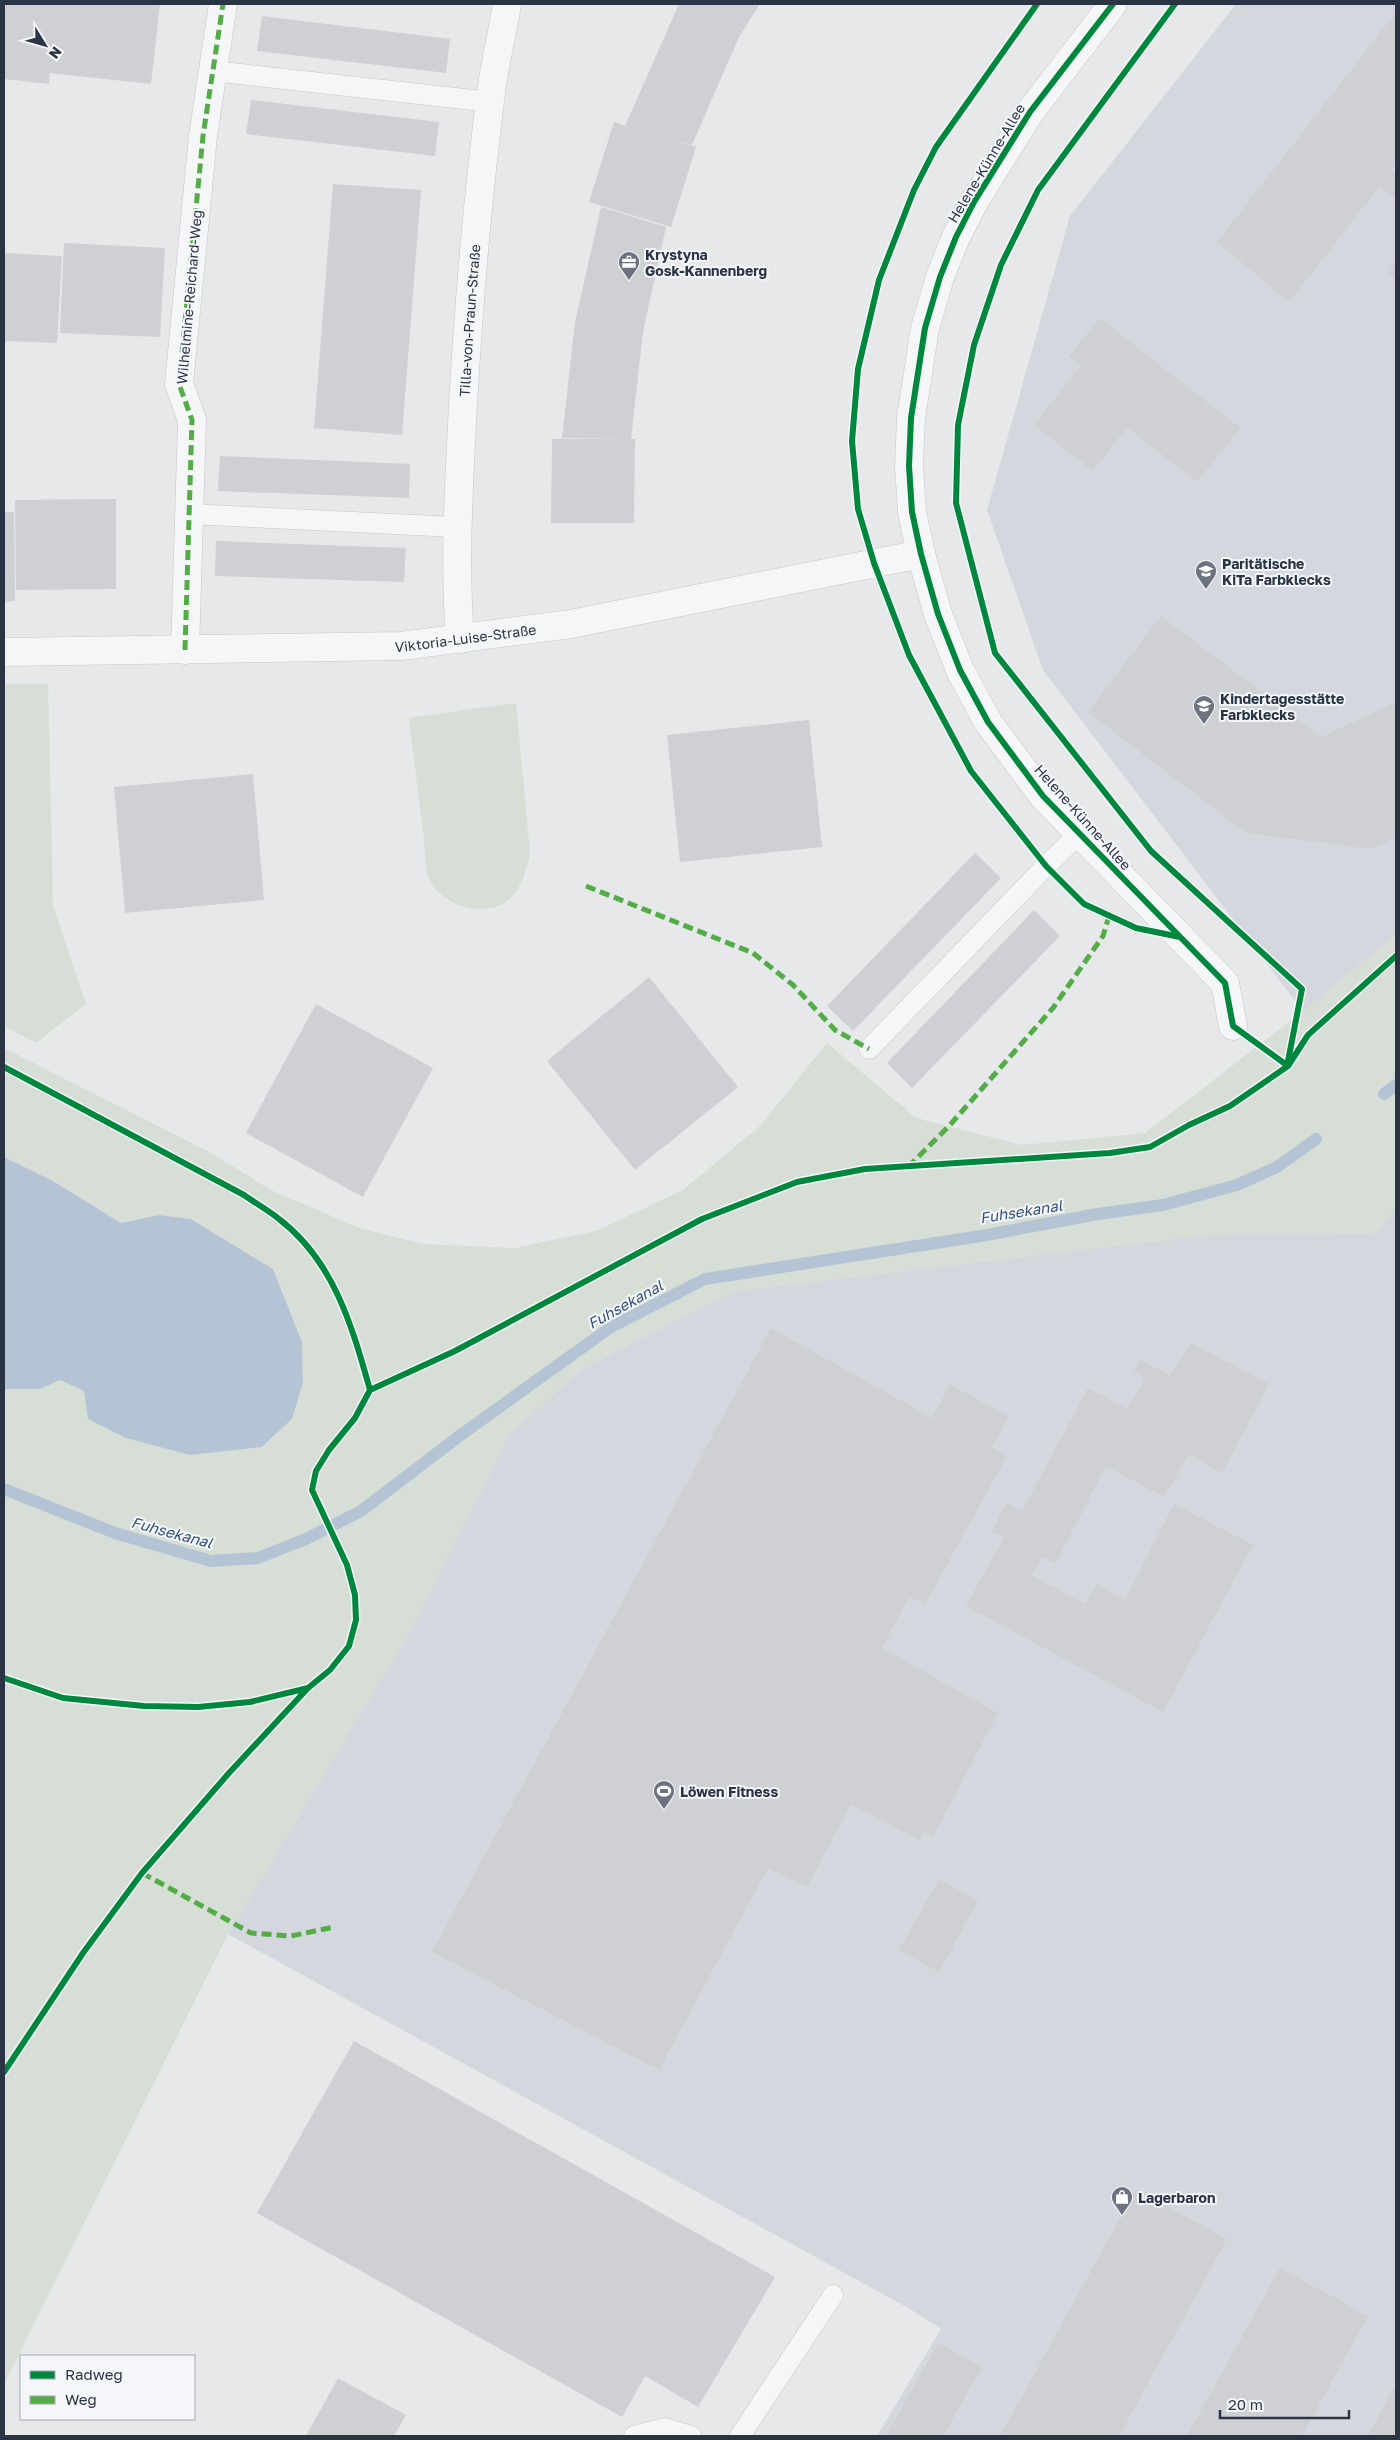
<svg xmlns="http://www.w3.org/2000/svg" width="1400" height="2440" font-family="'Golos Text',sans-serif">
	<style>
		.built { fill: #d4d7dd }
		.green { fill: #d6ded6 }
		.water { fill: #b4c4d5 }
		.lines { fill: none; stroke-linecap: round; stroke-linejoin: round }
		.stream { stroke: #b4c4d5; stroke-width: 12 }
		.building { fill: #ced0d3 }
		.lane-casing { stroke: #c4c6c8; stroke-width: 21 }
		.street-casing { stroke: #c4c6c8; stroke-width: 29 }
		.lane { stroke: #f5f6f7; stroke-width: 20 }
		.street { stroke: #f5f6f7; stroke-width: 28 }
		.quiet { stroke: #54ac47; stroke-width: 5; stroke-dasharray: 10 5; stroke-linecap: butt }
		.cycleway-casing { stroke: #f4f6f9; stroke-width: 9 }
		.cycleway { stroke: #00873e; stroke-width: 6 }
		.labels { text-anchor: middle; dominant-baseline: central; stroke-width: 4; stroke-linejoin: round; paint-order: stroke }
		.street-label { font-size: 14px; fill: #2b3445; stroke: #f4f6f9 }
		.poi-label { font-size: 14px; font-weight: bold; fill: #2b3445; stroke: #f4f6f9; text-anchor: start }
		.water-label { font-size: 15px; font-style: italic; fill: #34527a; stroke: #f4f6f9 }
	</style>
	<rect width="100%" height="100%" fill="#e6e8ea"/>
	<path class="built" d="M 1236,4 L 1396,4 L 1396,935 L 1303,1011 L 1043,670 L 987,510 L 1070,216 Z
		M 1396,1184 L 1396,2436 L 877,2436 L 941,2329 L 910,2309 L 228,1934 L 410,1632 L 509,1435 L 582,1369 L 734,1291 L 1207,1235 Z"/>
	<path class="green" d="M 4,684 L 48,684 L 53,906 L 86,1004 L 36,1043 L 4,1026 Z
		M 516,703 L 530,853 C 526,874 518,901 495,907 C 471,913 445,904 431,883 C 424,872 425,851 424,838 C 419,798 414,758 409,718 Z
		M 1396,935 L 1396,1210 L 1375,1234 L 1207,1235 L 734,1291 L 582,1369 L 509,1435 L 410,1632 L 228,1934 L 4,2384 L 4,1389 L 40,1389 L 60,1380 L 84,1391 L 190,1455 L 263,1447 L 292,1419 L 303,1383 L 302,1342 L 273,1269 L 191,1219 L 159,1215 L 121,1223 L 53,1181 L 4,1157 L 4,1048 L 213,1154 L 271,1190 L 362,1229 L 424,1244 L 515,1248 L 596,1231 L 683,1190 L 761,1125 L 827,1043 L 916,1118 L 1022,1145 L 1145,1133 L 1303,1011 Z"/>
	<path class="water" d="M 4,1157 L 53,1181 L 121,1223 L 159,1215 L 191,1219 L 273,1269 L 302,1342 L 303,1383 L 292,1419 L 262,1447 L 190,1455 L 126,1438 L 88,1419 L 84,1391 L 60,1380 L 40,1389 L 4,1389 Z"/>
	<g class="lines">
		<path class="stream" d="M 1384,1094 L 1396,1085
			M 4,1489 L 115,1533 L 211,1561 L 258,1558 L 306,1539 L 361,1511 L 462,1434 L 611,1327 L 705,1279 L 981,1236 L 1098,1214 L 1163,1205 L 1237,1185 L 1277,1167 L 1316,1139"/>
	</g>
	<path class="building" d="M 4,4 L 160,4 L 151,84 L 50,73 L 49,84 L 4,79 Z
		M 679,4 L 760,4 L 739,37 L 692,145 L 662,136 L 696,147 L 671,227 L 589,202 L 614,122 L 625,126 Z
		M 1396,12 L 1396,164 L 1391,171 L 1396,174 L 1396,199 L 1380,186 L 1289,302 L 1217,242 Z
		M 262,16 L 450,39 L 446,73 L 257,51 Z
		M 251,100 L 439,122 L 435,156 L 246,134 Z
		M 333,184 L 421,190 L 402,435 L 314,428 Z
		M 601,207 L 666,227 L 643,332 L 631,439 L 562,438 L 575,322 Z
		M 64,243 L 165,248 L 160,337 L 60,333 Z
		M 4,253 L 62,256 L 57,343 L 4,341 Z
		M 1396,262 L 1396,280 L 1388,274 Z
		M 1100,318 L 1240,428 L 1197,482 L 1127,427 L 1093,471 L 1034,425 L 1081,365 L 1069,356 Z
		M 552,439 L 635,439 L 634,523 L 551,523 Z
		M 220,456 L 410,464 L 409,498 L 218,491 Z
		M 116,499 L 116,589 L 16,590 L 15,500 Z
		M 4,512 L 14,512 L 15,601 L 4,602 Z
		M 216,541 L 406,548 L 404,582 L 215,576 Z
		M 1161,616 L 1321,737 L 1396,702 L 1396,838 L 1372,849 L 1246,833 L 1088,712 Z
		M 809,720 L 822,847 L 680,862 L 667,735 Z
		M 253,774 L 264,900 L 125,913 L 114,787 Z
		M 975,853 L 1001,878 L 853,1031 L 827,1006 Z
		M 1034,910 L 1060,936 L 912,1088 L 887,1063 Z
		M 649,977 L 738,1087 L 635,1170 L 547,1061 Z
		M 316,1004 L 433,1068 L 363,1197 L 246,1133 Z
		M 771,1328 L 932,1418 L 950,1385 L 1009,1416 L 992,1448 L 1007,1456 L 925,1604 L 909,1597 L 882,1648 L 998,1713 L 933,1837 L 925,1832 L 919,1840 L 851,1804 L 807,1887 L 768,1868 L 659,2070 L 432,1952 Z
		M 1191,1343 L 1269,1384 L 1222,1473 L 1189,1454 L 1164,1497 L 1106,1466 L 1055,1564 L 1042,1557 L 1032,1576 L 1085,1604 L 1097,1584 L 1125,1600 L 1174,1504 L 1253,1545 L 1163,1712 L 966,1606 L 1004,1537 L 992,1531 L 1006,1503 L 1022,1511 L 1088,1388 L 1127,1409 L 1145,1378 L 1134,1371 L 1140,1359 L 1170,1376 Z
		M 939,1879 L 978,1901 L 939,1972 L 899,1950 Z
		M 354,2041 L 775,2277 L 698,2407 L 645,2376 L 622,2417 L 257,2213 Z
		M 1136,2189 L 1227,2239 L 1119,2436 L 1000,2436 Z
		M 1280,2268 L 1368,2316 L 1302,2436 L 1187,2436 Z
		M 938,2343 L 982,2367 L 943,2436 L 886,2436 Z
		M 338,2378 L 406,2415 L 394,2436 L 306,2436 Z
		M 1396,2384 L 1396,2436 L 1368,2436 Z"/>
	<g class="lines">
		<g class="lane-casing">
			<path id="lane" d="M 213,71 L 491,102
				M 188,514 L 456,527
				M 869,1049 L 1046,866 L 1079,834
				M 634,2436 L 665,2428 L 691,2436
				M 740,2436 L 833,2295"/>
		</g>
		<g class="street-casing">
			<g id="street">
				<path d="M 1113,4 L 1030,112 L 974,202 L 956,237 L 940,277 L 925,328 L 911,418 L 909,466 L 912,512 L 921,554 L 938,614 L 960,670 L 988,722 L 1043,796 L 1225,983 L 1233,1026"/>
				<path id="s1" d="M 460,639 C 454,561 459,484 463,405 C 469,299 478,192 492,86 C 496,58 503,31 507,4"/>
				<path d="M 185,650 L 192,420 L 179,384 L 203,136 L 223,4"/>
				<path id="s2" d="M 4,652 L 401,646 L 571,624 L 921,554"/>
			</g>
		</g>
		<use href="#lane" class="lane"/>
		<use href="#street" class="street"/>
		<path class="quiet" d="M 185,650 L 192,420 L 179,384 L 203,136 L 223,4
			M 586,886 L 753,953 L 793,985 L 835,1030 L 869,1049
			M 908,1167 L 949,1126 L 1053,1008 L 1103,936 L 1109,916
			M 142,1873 L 251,1933 L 291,1936 L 334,1927"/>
		<g class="cycleway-casing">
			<path id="cycleway" d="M 1037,4 L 936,147 L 914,190 L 879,280 L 858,369 L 852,441 L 858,509 L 874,563 L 909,655 L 971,771 L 1046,866 L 1084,904 L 1136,928 L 1180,937
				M 1113,4 L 1030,112 L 974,202 L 956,237 L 940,277 L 925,328 L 911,418 L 909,466 L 912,512 L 921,554 L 938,614 L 960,670 L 988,722 L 1043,796 L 1225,983 L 1233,1026 L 1288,1066
				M 1175,4 L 1038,190 L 1001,265 L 974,345 L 958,425 L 956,503 L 995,653 L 1151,851 L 1302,989 L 1288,1061
				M 4,1067 L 244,1195 C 255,1203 268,1210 279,1219 C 334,1261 352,1326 370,1390
				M 4,1678 L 63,1698 L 144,1706 L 198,1707 L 250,1702 L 308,1688
				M 4,2072 L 83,1953 L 142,1873 L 229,1773 L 308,1688 L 330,1670 L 349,1646 L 356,1620 L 355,1595 L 347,1565 L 312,1490 L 316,1471 L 329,1450 L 355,1418 L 370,1390 L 455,1351 L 702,1219 L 797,1182 L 865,1169 L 1110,1153 L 1150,1147 L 1189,1125 L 1230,1106 L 1288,1066 L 1308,1035 L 1396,956"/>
		</g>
		<use href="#cycleway" class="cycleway"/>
	</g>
	<defs>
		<g id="office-pin" transform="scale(1.125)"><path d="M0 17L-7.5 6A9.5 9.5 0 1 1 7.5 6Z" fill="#6c737f" stroke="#f4f6f9"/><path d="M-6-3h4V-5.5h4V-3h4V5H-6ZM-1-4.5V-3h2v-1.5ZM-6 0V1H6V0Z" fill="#fff"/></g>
		<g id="school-pin" transform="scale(1.125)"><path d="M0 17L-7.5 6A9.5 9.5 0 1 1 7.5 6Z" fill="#6c737f" stroke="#f4f6f9"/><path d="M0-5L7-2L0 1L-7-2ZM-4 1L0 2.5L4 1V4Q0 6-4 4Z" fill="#fff"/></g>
		<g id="stadium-pin" transform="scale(1.125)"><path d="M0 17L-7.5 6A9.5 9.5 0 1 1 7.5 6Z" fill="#6c737f" stroke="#f4f6f9"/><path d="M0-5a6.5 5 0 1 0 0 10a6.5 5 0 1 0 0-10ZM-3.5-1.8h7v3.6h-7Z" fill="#fff"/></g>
		<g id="shop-pin" transform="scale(1.125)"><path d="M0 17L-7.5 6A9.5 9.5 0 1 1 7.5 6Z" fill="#6c737f" stroke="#f4f6f9"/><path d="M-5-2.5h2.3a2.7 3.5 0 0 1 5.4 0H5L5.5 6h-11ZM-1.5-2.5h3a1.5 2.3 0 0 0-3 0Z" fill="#fff"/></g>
	</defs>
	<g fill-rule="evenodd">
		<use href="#office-pin" x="629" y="262"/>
		<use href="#school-pin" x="1206" y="571"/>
		<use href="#school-pin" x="1204" y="706"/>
		<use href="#stadium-pin" x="664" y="1791"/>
		<use href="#shop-pin" x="1122" y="2197"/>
	</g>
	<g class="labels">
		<g class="street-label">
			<text transform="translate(986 163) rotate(-59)">Helene-Künne-Allee</text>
			<text transform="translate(189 297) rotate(-85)">Wilhelmine-Reichard-Weg</text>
			<text stroke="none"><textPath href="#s1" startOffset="319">Tilla-von-Praun-Straße</textPath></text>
			<text stroke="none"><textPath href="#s2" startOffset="462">Viktoria-Luise-Straße</textPath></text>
			<text transform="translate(1083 817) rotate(48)">Helene-Künne-Allee</text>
		</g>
		<g class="poi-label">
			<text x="645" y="254">Krystyna<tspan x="645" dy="16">Gosk-Kannenberg</tspan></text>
			<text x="1222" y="563">Paritätische<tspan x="1222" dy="16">KiTa Farbklecks</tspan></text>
			<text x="1220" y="698">Kindertagesstätte<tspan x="1220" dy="16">Farbklecks</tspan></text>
			<text x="680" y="1791">Löwen Fitness</text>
			<text x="1138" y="2197">Lagerbaron</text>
		</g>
		<g class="water-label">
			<text transform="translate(1021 1211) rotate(-9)">Fuhsekanal</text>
			<text transform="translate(625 1304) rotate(-29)">Fuhsekanal</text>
			<text transform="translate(172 1532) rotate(15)">Fuhsekanal</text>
		</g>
	</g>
	<rect width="1400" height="2440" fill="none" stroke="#2b3445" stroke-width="10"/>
	<rect x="20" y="2355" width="175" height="65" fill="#f4f6f9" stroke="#a4a8b1"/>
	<rect x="30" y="2371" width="25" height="8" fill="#00873e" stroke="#a4a8b1"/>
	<text x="65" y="2380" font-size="15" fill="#2b3445">Radweg</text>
	<rect x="30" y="2396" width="25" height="8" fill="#54ac47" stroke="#a4a8b1"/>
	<text x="65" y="2405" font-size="15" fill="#2b3445">Weg</text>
	<g transform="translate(45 45) rotate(127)" stroke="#f4f6f9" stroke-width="4" paint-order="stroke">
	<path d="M0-4L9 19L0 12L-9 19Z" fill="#2b3445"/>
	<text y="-8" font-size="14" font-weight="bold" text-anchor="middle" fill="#2b3445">N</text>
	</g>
	<path d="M1220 2410v8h129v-8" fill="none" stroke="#2b3445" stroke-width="2.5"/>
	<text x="1228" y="2410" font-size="15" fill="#2b3445" stroke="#f4f6f9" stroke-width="4" paint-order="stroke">20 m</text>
</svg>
